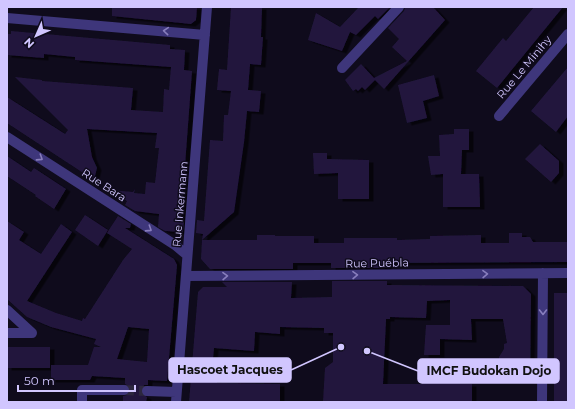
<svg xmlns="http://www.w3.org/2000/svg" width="575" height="409" font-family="Montserrat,sans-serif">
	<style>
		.building { fill: #22173d; fill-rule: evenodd; filter: url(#shadow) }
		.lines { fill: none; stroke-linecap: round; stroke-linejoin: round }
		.street-tunnel { stroke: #2c273e; stroke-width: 10; stroke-dasharray: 10 5; stroke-linecap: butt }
		.street { stroke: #3e367b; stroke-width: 10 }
		.oneway { stroke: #887ebd }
		.labels { text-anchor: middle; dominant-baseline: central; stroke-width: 3; stroke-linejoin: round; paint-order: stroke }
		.street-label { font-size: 11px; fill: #d1c6ff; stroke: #0f0b1c }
		.leader { fill: none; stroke: #d1c6ff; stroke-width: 1.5 }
		.callout-dot { fill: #d1c6ff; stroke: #0f0b1c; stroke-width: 1.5 }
		.callout { fill: #d1c6ff; stroke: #d1c6ff; stroke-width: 1.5 }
		.callout-label { font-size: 12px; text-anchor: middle; font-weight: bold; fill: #111 }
	</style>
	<defs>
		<filter id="shadow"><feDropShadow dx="4.5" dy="2.5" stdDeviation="0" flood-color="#0009"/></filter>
	</defs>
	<rect width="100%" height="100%" fill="#0f0b1c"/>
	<path class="building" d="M 112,7 L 197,7 L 196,20 L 191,24 L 112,16 Z
		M 231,7 L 262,7 L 261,37 L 263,37 L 261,65 L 250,64 L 248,90 L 261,91 L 259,112 L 247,111 L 244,142 L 234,212 L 202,240 L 203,234 L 196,233 L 197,220 L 204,221 L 210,140 L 223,141 L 224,115 L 228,115 L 231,91 L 217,90 L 219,69 L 227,70 Z
		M 359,7 L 390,7 L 378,19 L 375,16 L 356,35 L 350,32 L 342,51 L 308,40 L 316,13 L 340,27 Z
		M 405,7 L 433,7 L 445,20 L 384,89 L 375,80 L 365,90 L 362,87 L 358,91 L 356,89 L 353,91 L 345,80 L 361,64 L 374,78 L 407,61 L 392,47 L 399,39 L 388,28 L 404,11 Z
		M 534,7 L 563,7 L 497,88 L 476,71 L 503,38 L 506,41 Z
		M 11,31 L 170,45 L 170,49 L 185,50 L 184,70 L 192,71 L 181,219 L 184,220 L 183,232 L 165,231 L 158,227 L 159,214 L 135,211 L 125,205 L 127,201 L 110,190 L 133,192 L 135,189 L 134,193 L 145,194 L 146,182 L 155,183 L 159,148 L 155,148 L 157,133 L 87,129 L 92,157 L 97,168 L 94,180 L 7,123 L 7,97 L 65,134 L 68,130 L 15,77 L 42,80 L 42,81 L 133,88 L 131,110 L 163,112 L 164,89 L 169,90 L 171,67 L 75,60 L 75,57 L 44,54 L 44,58 L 7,55 L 7,34 L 11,34 Z
		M 568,67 L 568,116 L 556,132 L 531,111 Z
		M 434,75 L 439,96 L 423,101 L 427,118 L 407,123 L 398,85 Z
		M 454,129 L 469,129 L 469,150 L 462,150 L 461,174 L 479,174 L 480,207 L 443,207 L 443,174 L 431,175 L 428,156 L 440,156 L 439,135 L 454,134 Z
		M 540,144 L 559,161 L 559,173 L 551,182 L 525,159 Z
		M 313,153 L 327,153 L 327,159 L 369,160 L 369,199 L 338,199 L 338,173 L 314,174 Z
		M 7,156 L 31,172 L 34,168 L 66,189 L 54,209 L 35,196 L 36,195 L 7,176 Z
		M 85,215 L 108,230 L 98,246 L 75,230 Z
		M 118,216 L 131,224 L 130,228 L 125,228 L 174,259 L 177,265 L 167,381 L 148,380 L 148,385 L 144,385 L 141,390 L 141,394 L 147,397 L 146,402 L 123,402 L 123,396 L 128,395 L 130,390 L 129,386 L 125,384 L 125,378 L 92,376 L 90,380 L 51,380 L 51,365 L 88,365 L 94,347 L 101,347 L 94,344 L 96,339 L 51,327 L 27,317 L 7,299 L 7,221 L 24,232 L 19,240 L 41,254 L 61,224 L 72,232 L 27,301 L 56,313 L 82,321 L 83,318 L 85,319 L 123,260 L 132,249 L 107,233 ZM 128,327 L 149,329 L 147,362 L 117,359 Z
		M 509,233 L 522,233 L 522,237 L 530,237 L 533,242 L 568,242 L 568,262 L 387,263 L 387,268 L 331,268 L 331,263 L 293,263 L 293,269 L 210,269 L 201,259 L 202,240 L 257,240 L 257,235 L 275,235 L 275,236 L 314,236 L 314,243 L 344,243 L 344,238 L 397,238 L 397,240 L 430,239 L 430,236 L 481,235 L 481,243 L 509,243 Z
		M 332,281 L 387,281 L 387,285 L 523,286 L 531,294 L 530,381 L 499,381 L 499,357 L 504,349 L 504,344 L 507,343 L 503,319 L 471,319 L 472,340 L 440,339 L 440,355 L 424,355 L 426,325 L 450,325 L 450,300 L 427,301 L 426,318 L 390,317 L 390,319 L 386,319 L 383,384 L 422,384 L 422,381 L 472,384 L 472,402 L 323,402 L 325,368 L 333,362 L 333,333 L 324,333 L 324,328 L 280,327 L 280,334 L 255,332 L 254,351 L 214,348 L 211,379 L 217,379 L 217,383 L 280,384 L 280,402 L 189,402 L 198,292 L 203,287 L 227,287 L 222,282 L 292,282 L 291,298 L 332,297 Z
		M 554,293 L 568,293 L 568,402 L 554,402 Z
		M 7,347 L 50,347 L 50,368 L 7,368 Z"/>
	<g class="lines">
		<path class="street-tunnel" d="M 124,390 L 147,391"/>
		<path class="street" d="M 7,18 L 205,35
			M 342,68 L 399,7
			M 499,116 L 568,34
			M 7,137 L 175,245 L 187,255
			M 186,276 L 568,273
			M 7,310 L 32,333 L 7,333
			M 147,391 L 176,392
			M 82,402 L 82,390 L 124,390
			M 176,402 L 207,7
			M 542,402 L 543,273"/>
	</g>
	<defs><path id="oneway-chevron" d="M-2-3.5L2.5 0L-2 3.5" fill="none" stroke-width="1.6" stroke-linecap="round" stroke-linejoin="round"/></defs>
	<g class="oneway">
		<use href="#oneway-chevron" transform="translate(166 31) rotate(-175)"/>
		<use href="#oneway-chevron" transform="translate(40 158) rotate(33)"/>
		<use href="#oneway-chevron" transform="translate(149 229) rotate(33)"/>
		<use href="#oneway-chevron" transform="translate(485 274) rotate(-1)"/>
		<use href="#oneway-chevron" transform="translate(355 275) rotate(-1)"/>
		<use href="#oneway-chevron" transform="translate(225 276) rotate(-1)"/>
		<use href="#oneway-chevron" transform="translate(543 312) rotate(90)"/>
	</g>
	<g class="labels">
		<g class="street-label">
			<text transform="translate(524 67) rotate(-50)">Rue Le Minihy</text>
			<text transform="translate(104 185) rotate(33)">Rue Bara</text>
			<text transform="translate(180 204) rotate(-85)">Rue Inkermann</text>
			<text transform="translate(377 263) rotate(-1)">Rue Puébla</text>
		</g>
	</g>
	<path class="leader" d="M341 347L291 370M367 351L418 371"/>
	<g class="callout-dot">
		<circle cx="341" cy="347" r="4"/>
		<circle cx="367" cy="351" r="4"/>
	</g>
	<g class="callout">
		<rect x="169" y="358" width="122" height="24" rx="4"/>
		<rect x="418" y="359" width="141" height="24" rx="4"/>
	</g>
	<g class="callout-label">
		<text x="230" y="374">Hascoet Jacques</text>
		<text x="489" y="375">IMCF Budokan Dojo</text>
	</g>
	<rect width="575" height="409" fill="none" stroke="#d1c6ff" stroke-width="16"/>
	<g transform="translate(36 36) rotate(225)" stroke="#0f0b1c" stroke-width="3" paint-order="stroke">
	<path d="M0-3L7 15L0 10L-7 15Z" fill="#d1c6ff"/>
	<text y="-6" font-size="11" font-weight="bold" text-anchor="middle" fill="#d1c6ff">N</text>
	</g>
	<path d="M18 385v6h117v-6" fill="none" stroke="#d1c6ff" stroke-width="2"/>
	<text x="24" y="385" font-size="12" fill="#d1c6ff" stroke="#0f0b1c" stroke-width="3" paint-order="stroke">50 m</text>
</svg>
